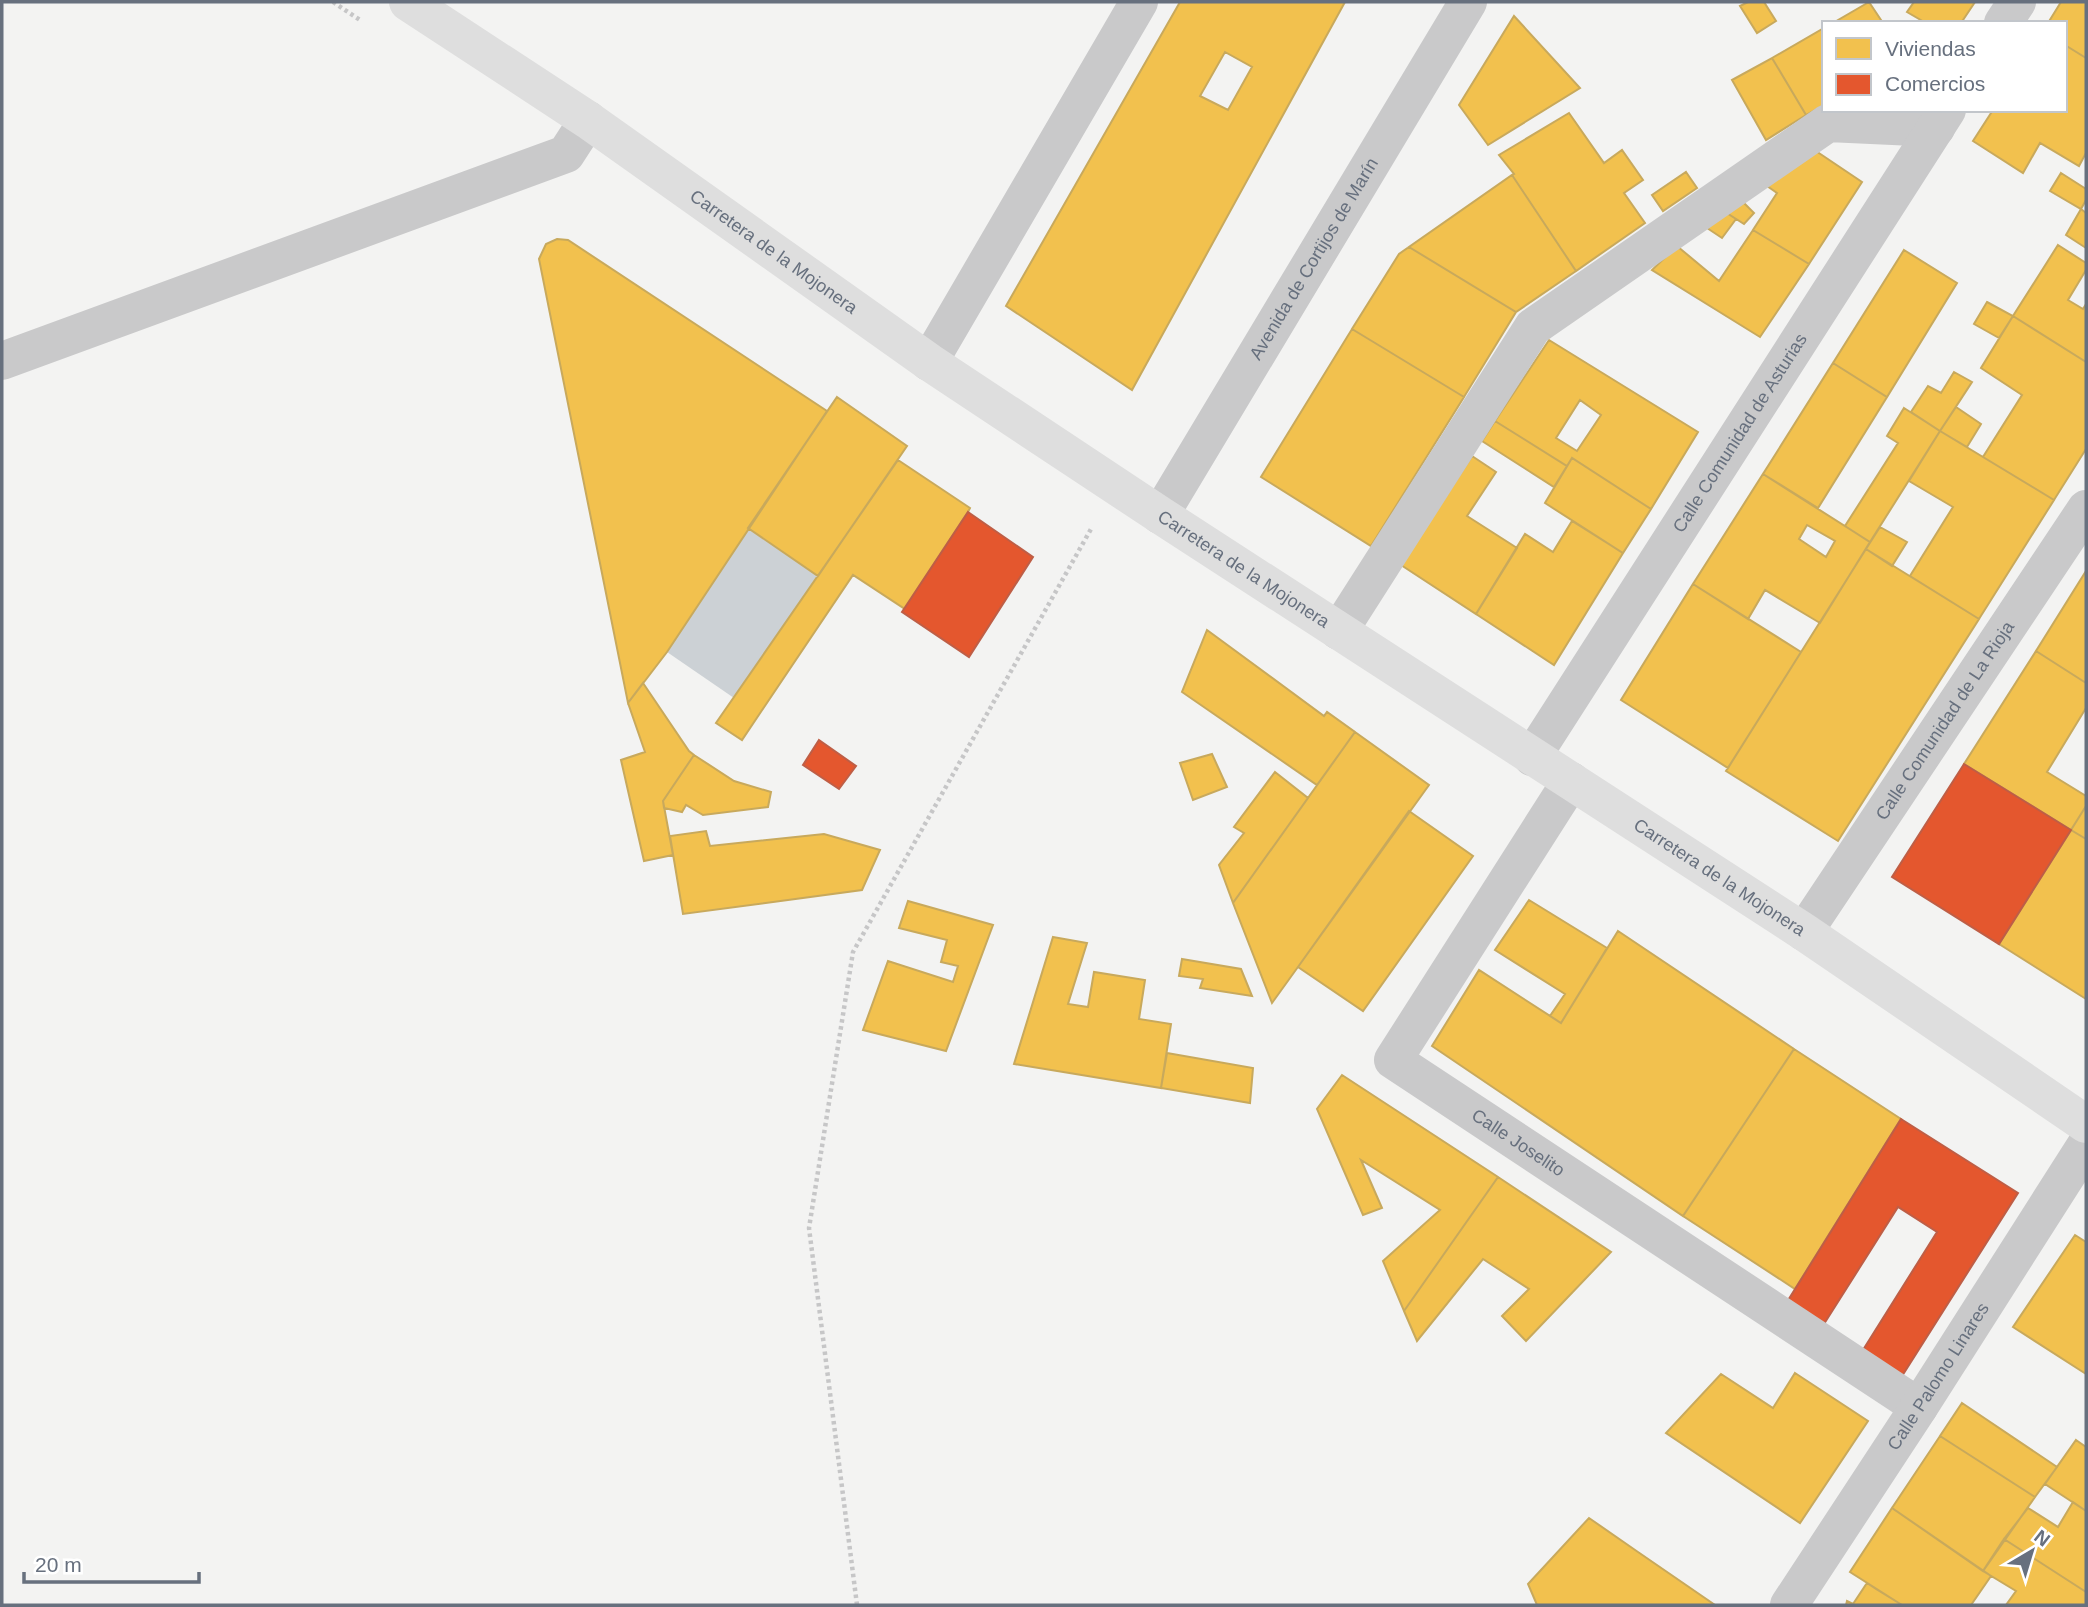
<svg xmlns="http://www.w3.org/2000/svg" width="2088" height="1607" font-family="Arial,sans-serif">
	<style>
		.water { fill: #ccd1d5 }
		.homes { fill: #f2c14e; stroke: #c8a95c; stroke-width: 2; fill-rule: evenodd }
		.shops { fill: #e4572e; stroke: #be5e46; stroke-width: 2 }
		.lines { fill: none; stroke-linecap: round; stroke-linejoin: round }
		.path { stroke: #c6c6c7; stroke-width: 4.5; stroke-dasharray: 3.5 3.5; stroke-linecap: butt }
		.street { stroke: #c9c9ca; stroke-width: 38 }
		.secondary { stroke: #dedede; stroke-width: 38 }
		.labels { text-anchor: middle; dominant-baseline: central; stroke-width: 7; stroke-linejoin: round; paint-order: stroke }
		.street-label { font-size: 18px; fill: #67707e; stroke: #fff }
	</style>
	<rect width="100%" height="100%" fill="#f3f3f2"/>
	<path class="water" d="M 748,528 L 818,576 L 734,698 L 667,652 Z"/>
	<path class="homes" d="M 1180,2 L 1345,2 L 1132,390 L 1006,306 ZM 1225,52 L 1252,67 L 1228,110 L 1200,96 Z
		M 1748,2 L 1764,2 L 1776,21 L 1757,33 L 1740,6 Z
		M 1869,2 L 1883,23 L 1833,23 Z
		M 1914,2 L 1975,2 L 1961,23 L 1926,23 L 1907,12 Z
		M 2061,2 L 2086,2 L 2086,58 L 2065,45 L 2065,23 L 2048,23 Z
		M 1514,16 L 1580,88 L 1488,145 L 1459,105 Z
		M 1824,28 L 1824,105 L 1806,115 L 1772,58 Z
		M 2065,45 L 2086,58 L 2086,153 L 2079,166 L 2040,143 L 2023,173 L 1973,141 L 1993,110 L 2065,110 Z
		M 1772,58 L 1806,115 L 1766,140 L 1732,80 Z
		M 1569,113 L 1604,163 L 1622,150 L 1643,180 L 1624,193 L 1645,223 L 1576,271 L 1512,175 L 1514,174 L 1499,155 Z
		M 1804,143 L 1862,182 L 1809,264 L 1753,230 L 1777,193 L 1757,179 Z
		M 1686,172 L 1697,188 L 1663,211 L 1652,195 Z
		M 2061,173 L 2086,189 L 2086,200 L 2081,209 L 2050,191 Z
		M 1512,175 L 1576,271 L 1516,312 L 1409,247 Z
		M 1736,195 L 1754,213 L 1744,224 L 1719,208 Z
		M 1719,208 L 1736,219 L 1722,238 L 1701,224 Z
		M 2081,209 L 2086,213 L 2086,248 L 2066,235 Z
		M 1753,230 L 1809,264 L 1760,337 L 1652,270 L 1677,246 L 1719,281 Z
		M 557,239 L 568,240 L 827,411 L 667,652 L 628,703 L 539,259 L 546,244 Z
		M 2058,245 L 2086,263 L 2086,270 L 2068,300 L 2083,309 L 2086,304 L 2086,362 L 2013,316 Z
		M 1409,247 L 1516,312 L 1464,397 L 1352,329 L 1399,254 Z
		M 1904,250 L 1957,283 L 1887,397 L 1833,363 Z
		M 1987,302 L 2013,316 L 1999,338 L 1974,324 Z
		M 2013,316 L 2086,362 L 2086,449 L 2054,500 L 1983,457 L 2022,395 L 1981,368 Z
		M 1352,329 L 1464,397 L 1371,546 L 1261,477 Z
		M 1549,340 L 1698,432 L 1651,509 L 1572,458 L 1567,466 L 1495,421 ZM 1580,400 L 1601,415 L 1577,451 L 1556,438 Z
		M 1833,363 L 1887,397 L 1818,508 L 1763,474 Z
		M 1954,372 L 1972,382 L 1940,431 L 1911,412 L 1928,386 L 1941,393 Z
		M 837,397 L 907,446 L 818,576 L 748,528 Z
		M 1956,407 L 1981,424 L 1967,447 L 1940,431 Z
		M 1904,408 L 1940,431 L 1870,542 L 1845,526 L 1898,443 L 1887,436 Z
		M 1495,421 L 1567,466 L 1554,487 L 1482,441 Z
		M 1940,431 L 2054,500 L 1979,619 L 1910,576 L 1953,507 L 1909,481 Z
		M 1472,456 L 1496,472 L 1467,516 L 1517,548 L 1476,614 L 1401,565 Z
		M 1572,458 L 1651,509 L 1623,553 L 1545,503 Z
		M 898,460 L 970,508 L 968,512 L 905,609 L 853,575 L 742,740 L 716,723 Z
		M 1763,474 L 1870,542 L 1820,623 L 1765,590 L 1748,619 L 1693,584 ZM 1807,525 L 1835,541 L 1826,557 L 1799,539 Z
		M 1572,521 L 1623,553 L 1554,665 L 1476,614 L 1525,534 L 1553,552 Z
		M 1880,527 L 1907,542 L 1892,566 L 1866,549 Z
		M 1866,549 L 1979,619 L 1838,841 L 1726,771 Z
		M 2086,571 L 2086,683 L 2036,651 Z
		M 1693,584 L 1801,652 L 1728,768 L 1621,700 Z
		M 1207,630 L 1324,716 L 1327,712 L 1355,732 L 1317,785 L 1182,692 Z
		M 2036,651 L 2086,683 L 2086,708 L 2047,772 L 2086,796 L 2086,806 L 2071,830 L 1964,764 Z
		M 643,683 L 689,751 L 694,755 L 663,801 L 673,855 L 644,861 L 621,760 L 645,752 L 628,703 Z
		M 1355,732 L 1429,785 L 1272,1003 L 1233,903 Z
		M 1212,754 L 1227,787 L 1193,800 L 1180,763 Z
		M 694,755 L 734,781 L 771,792 L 768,807 L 703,815 L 686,805 L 682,812 L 664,808 L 663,801 Z
		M 1275,772 L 1308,798 L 1233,903 L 1219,865 L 1244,833 L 1234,827 Z
		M 2086,806 L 2086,839 L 2071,830 Z
		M 1409,811 L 1473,856 L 1363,1011 L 1298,967 Z
		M 2071,830 L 2086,839 L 2086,999 L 1999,944 Z
		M 706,831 L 710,846 L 824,834 L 880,850 L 862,890 L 683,914 L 670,836 Z
		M 1529,900 L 1607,948 L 1561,1023 L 1550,1016 L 1565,994 L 1495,950 Z
		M 908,901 L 993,925 L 946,1051 L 863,1030 L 888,961 L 953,982 L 958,966 L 941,962 L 947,940 L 899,928 Z
		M 1618,931 L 1794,1049 L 1683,1216 L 1432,1046 L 1479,970 L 1561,1023 Z
		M 1053,937 L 1087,943 L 1068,1004 L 1088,1007 L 1094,972 L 1145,980 L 1139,1019 L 1171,1024 L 1161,1088 L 1014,1064 Z
		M 1182,959 L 1241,969 L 1252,996 L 1200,988 L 1203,979 L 1179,976 Z
		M 1794,1049 L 1901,1119 L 1795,1289 L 1683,1216 Z
		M 1167,1053 L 1253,1068 L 1250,1103 L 1161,1088 Z
		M 1342,1075 L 1498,1177 L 1404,1311 L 1383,1261 L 1440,1210 L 1361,1160 L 1382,1208 L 1363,1215 L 1317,1109 Z
		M 1498,1177 L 1611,1252 L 1526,1341 L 1502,1316 L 1529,1289 L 1483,1259 L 1417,1341 L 1404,1311 Z
		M 2075,1235 L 2086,1242 L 2086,1374 L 2013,1327 Z
		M 1795,1373 L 1868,1421 L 1800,1523 L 1666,1433 L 1721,1374 L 1773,1408 Z
		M 1962,1403 L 2057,1467 L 2035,1497 L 1940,1436 Z
		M 1940,1436 L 2035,1497 L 1983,1571 L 1892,1508 Z
		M 2076,1440 L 2086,1447 L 2086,1511 L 2045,1484 Z
		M 2073,1502 L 2086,1511 L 2086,1592 L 2004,1539 L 2028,1508 L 2058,1527 Z
		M 1892,1508 L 1991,1576 L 1971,1605 L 1902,1605 L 1850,1572 Z
		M 1589,1518 L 1638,1552 L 1715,1605 L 1537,1605 L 1528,1584 Z
		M 2004,1539 L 2086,1592 L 2086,1605 L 2006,1605 L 2016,1591 L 1983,1571 Z
		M 1867,1583 L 1876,1589 L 1902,1605 L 1846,1605 L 1847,1601 L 1853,1604 Z"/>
	<path class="shops" d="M 968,512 L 1033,557 L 969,657 L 902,612 Z
		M 819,740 L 856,766 L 839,789 L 803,765 Z
		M 1964,764 L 2071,830 L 1999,944 L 1892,877 Z
		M 1901,1119 L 2018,1193 L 1902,1376 L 1863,1350 L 1937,1232 L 1898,1207 L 1824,1324 L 1787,1302 Z"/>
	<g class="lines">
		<path class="path" d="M 333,2 L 360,20
			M 857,1605 L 809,1228 L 853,952 L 1091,529"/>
		<g class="street">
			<path d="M 2003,23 L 2017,2"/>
			<path d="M 2,361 L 566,154 L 588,120"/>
			<path d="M 929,362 L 1139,2"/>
			<path id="s1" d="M 1160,515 L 1468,2"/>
			<path d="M 1339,631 L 1533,327 L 1828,123 L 1936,128"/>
			<path id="s2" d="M 1532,757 L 1947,110"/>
			<path id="s3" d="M 1571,781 L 1393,1060 L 1919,1407"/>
			<path id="s4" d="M 1804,932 L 2086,509"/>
			<path id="s5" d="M 1789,1605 L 1919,1407 L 2086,1145"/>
		</g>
		<path class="secondary" id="s6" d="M 408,2 L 588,120 L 929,362 L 1160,515 L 1804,932 L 2086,1124"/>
	</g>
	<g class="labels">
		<g class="street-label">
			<text stroke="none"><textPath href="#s6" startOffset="443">Carretera de la Mojonera</textPath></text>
			<text stroke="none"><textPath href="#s1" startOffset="299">Avenida de Cortijos de Marín</textPath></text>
			<text stroke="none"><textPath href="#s2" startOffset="385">Calle Comunidad de Asturias</textPath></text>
			<text stroke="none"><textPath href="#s6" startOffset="1010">Carretera de la Mojonera</textPath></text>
			<text stroke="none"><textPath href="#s4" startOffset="254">Calle Comunidad de La Rioja</textPath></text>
			<text stroke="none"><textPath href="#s6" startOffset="1577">Carretera de la Mojonera</textPath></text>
			<text stroke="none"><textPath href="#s3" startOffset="481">Calle Joselito</textPath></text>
			<text stroke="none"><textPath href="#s5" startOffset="273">Calle Palomo Linares</textPath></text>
		</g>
	</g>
	<rect width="2088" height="1607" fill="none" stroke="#67707e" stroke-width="7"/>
	<rect x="1822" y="21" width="245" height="91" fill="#ffffff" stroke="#c2c6cb" stroke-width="2"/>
	<rect x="1836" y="38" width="35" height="21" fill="#f2c14e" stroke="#c2c6cb" stroke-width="2"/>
	<text x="1885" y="56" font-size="21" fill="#67707e">Viviendas</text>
	<rect x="1836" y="74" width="35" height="21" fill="#e4572e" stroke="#c2c6cb" stroke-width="2"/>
	<text x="1885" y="91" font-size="21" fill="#67707e">Comercios</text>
	<g transform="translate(2032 1551) rotate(38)" stroke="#ffffff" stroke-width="5" paint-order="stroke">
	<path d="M0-5L12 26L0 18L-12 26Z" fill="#67707e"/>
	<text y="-10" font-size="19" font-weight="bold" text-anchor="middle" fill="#67707e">N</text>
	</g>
	<path d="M24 1572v10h175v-10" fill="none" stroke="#67707e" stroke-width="3.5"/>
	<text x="35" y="1572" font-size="21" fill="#67707e" stroke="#ffffff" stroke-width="5" paint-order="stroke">20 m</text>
</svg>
